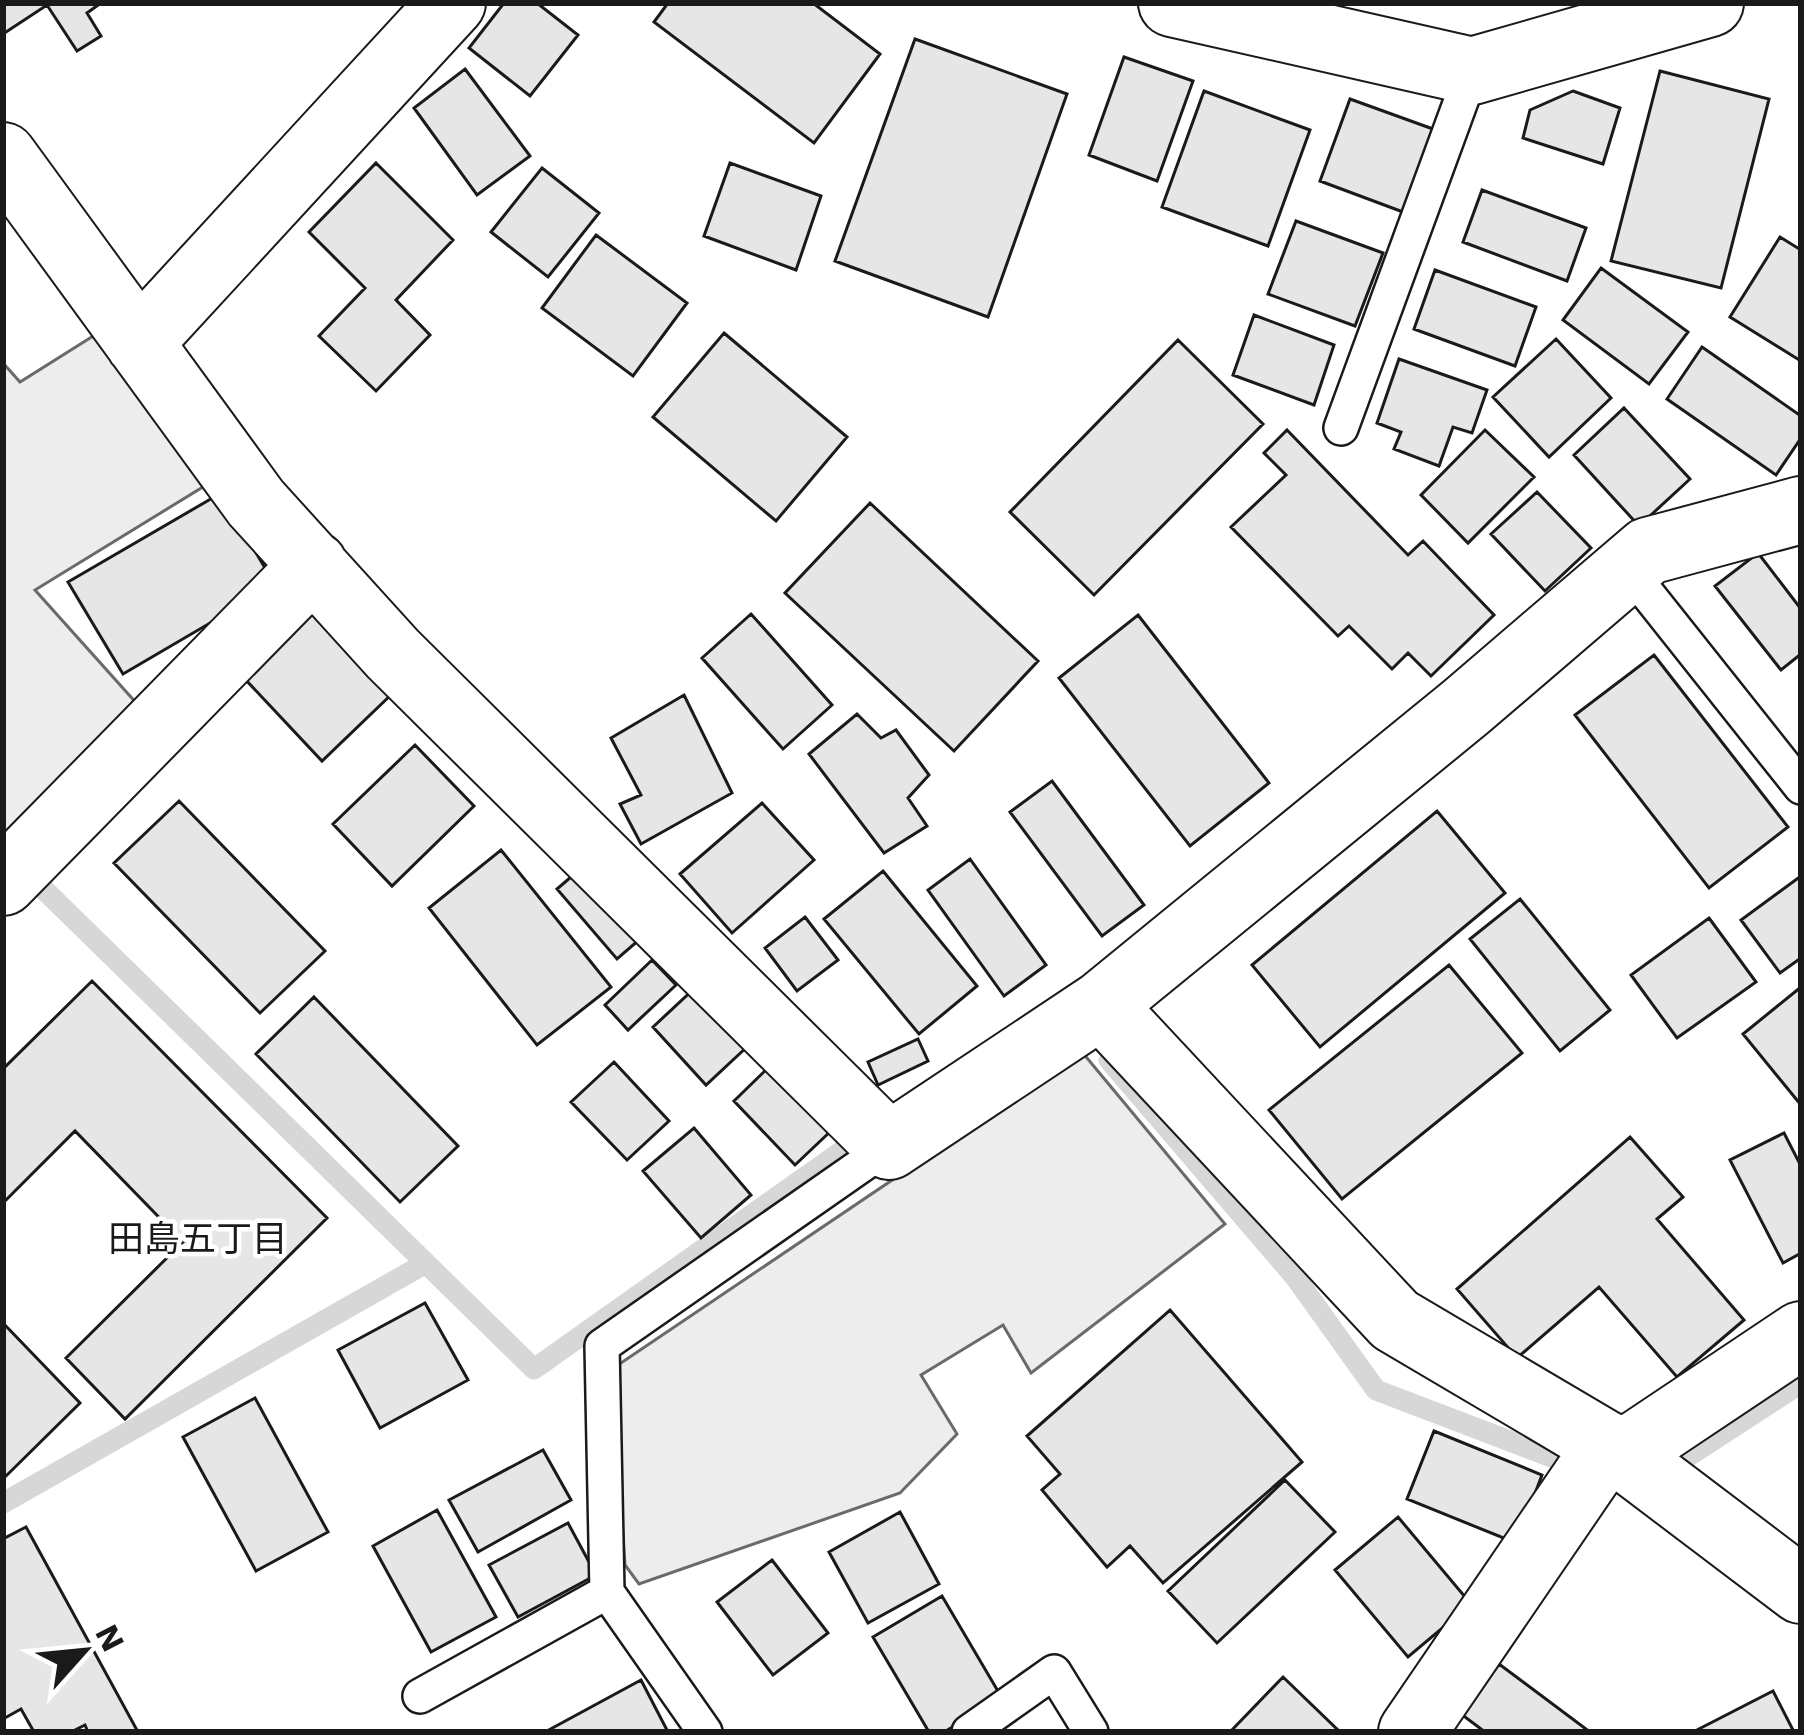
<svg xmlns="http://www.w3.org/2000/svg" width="1804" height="1735" font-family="'Work Sans','Noto Sans JP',sans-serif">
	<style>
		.built { fill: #ededed; stroke: #6a6a6a; stroke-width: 3 }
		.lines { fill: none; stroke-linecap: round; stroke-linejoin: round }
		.stream { stroke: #d7d7d7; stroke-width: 21 }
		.building { fill: #e6e6e6; stroke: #1a1a1a; stroke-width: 3 }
		.service-casing { stroke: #1a1a1a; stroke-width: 38 }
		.minor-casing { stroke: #1a1a1a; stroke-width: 70 }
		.service { stroke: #fff; stroke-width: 33 }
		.minor { stroke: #fff; stroke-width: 66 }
		.labels { text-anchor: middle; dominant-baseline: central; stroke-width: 9; stroke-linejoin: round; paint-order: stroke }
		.neighbourhood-label { font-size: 36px; fill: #1a1a1a; stroke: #fff }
	</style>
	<rect width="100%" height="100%" fill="#fff"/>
	<path class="built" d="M 98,333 L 211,482 L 35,590 L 147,715 L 17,844 L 3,831 L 3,363 L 20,382 Z
		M 1082,1052 L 1225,1224 L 1031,1373 L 1003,1325 L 921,1375 L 957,1434 L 900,1493 L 639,1584 L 625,1565 L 612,1369 Z"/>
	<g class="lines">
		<path class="stream" d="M 24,870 L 534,1369 L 866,1134
			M 1109,1060 L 1295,1277 L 1376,1390 L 1583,1469
			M 1661,1474 L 1801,1383
			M 3,1503 L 426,1263"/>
	</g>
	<path class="building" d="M 3,3 L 101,3 L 87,13 L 101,36 L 77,51 L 47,5 L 3,34 Z
		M 504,3 L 537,3 L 578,35 L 530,96 L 469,48 Z
		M 668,3 L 813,3 L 880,54 L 814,143 L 654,22 Z
		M 915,39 L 1067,94 L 988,317 L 835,261 Z
		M 1124,57 L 1193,81 L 1157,181 L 1089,155 Z
		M 465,69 L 530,156 L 477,195 L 414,108 Z
		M 1660,71 L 1769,99 L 1721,288 L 1611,261 Z
		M 1204,91 L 1310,130 L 1268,246 L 1162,207 Z
		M 1573,91 L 1620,108 L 1603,164 L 1523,138 L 1530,110 Z
		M 1350,99 L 1433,129 L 1403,212 L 1320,181 Z
		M 376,163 L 453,240 L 396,300 L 430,335 L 376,391 L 319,336 L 365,288 L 309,232 Z
		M 730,163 L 821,196 L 796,270 L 704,236 Z
		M 542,168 L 599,213 L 548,277 L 491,232 Z
		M 1482,190 L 1586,228 L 1567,281 L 1463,242 Z
		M 1296,221 L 1383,253 L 1355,326 L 1268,294 Z
		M 596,235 L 687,303 L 633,376 L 542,308 Z
		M 1780,237 L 1801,250 L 1801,361 L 1730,317 Z
		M 1601,268 L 1688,332 L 1649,384 L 1563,320 Z
		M 1435,270 L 1536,307 L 1515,366 L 1414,329 Z
		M 1254,315 L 1334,345 L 1314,405 L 1233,375 Z
		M 724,333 L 847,437 L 776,521 L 653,417 Z
		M 1556,339 L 1611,398 L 1549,457 L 1493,397 Z
		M 1178,340 L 1263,424 L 1094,595 L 1010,512 Z
		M 1702,347 L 1801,416 L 1801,438 L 1776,475 L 1667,399 Z
		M 1399,359 L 1487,390 L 1472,433 L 1453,427 L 1439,466 L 1394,449 L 1401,432 L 1377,423 Z
		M 1624,408 L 1690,479 L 1639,526 L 1574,455 Z
		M 1287,430 L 1408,555 L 1423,541 L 1494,615 L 1431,676 L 1408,653 L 1392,669 L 1349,626 L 1338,636 L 1231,527 L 1286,475 L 1264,453 Z
		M 1485,430 L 1534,477 L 1468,543 L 1421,495 Z
		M 1537,492 L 1591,548 L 1545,591 L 1491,534 Z
		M 221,493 L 275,585 L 123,674 L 68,582 Z
		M 870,503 L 1038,661 L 954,751 L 785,593 Z
		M 1758,553 L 1801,609 L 1801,654 L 1781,670 L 1715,586 Z
		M 318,608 L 396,690 L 322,761 L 244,678 Z
		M 751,614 L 832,705 L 783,749 L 702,658 Z
		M 1138,615 L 1269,783 L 1190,846 L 1059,678 Z
		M 1654,655 L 1788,827 L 1709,888 L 1575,715 Z
		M 684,695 L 732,793 L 641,844 L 620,804 L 641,795 L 611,738 Z
		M 857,714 L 881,738 L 896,730 L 929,775 L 908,798 L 927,826 L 884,853 L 809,754 Z
		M 415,745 L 474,806 L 392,886 L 333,824 Z
		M 1052,781 L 1144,905 L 1102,936 L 1010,812 Z
		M 179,801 L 325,951 L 260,1013 L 114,863 Z
		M 762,803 L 814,860 L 732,933 L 680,874 Z
		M 1437,811 L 1505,893 L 1320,1047 L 1252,965 Z
		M 501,850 L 611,987 L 537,1045 L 429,908 Z
		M 970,859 L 1046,965 L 1004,996 L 928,890 Z
		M 586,864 L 647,933 L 617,959 L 557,889 Z
		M 883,871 L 977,986 L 919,1034 L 824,919 Z
		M 1801,876 L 1801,958 L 1780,973 L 1741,920 Z
		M 1520,899 L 1610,1010 L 1560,1051 L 1470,939 Z
		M 805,917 L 838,960 L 797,991 L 765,948 Z
		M 1709,918 L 1756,982 L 1677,1038 L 1631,975 Z
		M 652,960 L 676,985 L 628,1030 L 605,1005 Z
		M 1449,965 L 1522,1053 L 1342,1199 L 1269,1110 Z
		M 92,981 L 327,1218 L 125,1419 L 66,1358 L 183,1242 L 75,1131 L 3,1203 L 3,1069 Z
		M 696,987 L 749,1045 L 706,1085 L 653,1027 Z
		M 1801,987 L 1801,1105 L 1743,1034 Z
		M 314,997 L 458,1146 L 400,1202 L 256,1054 Z
		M 918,1039 L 928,1061 L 878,1085 L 868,1062 Z
		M 614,1062 L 669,1121 L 627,1160 L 571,1102 Z
		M 773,1063 L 834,1128 L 795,1165 L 734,1101 Z
		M 694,1128 L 751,1195 L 701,1238 L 643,1171 Z
		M 1784,1133 L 1801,1166 L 1801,1253 L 1783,1263 L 1730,1160 Z
		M 1630,1137 L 1683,1197 L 1657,1219 L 1744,1320 L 1677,1377 L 1599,1287 L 1517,1358 L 1457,1289 Z
		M 425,1303 L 468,1380 L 380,1428 L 338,1350 Z
		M 1170,1310 L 1302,1462 L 1163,1583 L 1130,1546 L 1107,1567 L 1042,1490 L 1060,1474 L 1027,1436 Z
		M 3,1323 L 80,1403 L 5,1477 L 3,1475 Z
		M 255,1398 L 328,1532 L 256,1571 L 183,1437 Z
		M 1434,1431 L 1542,1475 L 1516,1543 L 1407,1499 Z
		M 543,1450 L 571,1500 L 478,1552 L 449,1500 Z
		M 1285,1480 L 1335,1532 L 1217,1643 L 1168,1591 Z
		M 437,1510 L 496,1617 L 431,1652 L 373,1546 Z
		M 900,1512 L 939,1584 L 868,1623 L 829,1552 Z
		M 1398,1517 L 1471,1604 L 1408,1657 L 1335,1570 Z
		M 568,1523 L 596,1575 L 518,1617 L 489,1565 Z
		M 26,1527 L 138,1732 L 88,1732 L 85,1725 L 71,1732 L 34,1732 L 21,1709 L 3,1719 L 3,1539 Z
		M 772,1560 L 828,1633 L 773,1675 L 717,1602 Z
		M 942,1596 L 1002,1698 L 944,1732 L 929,1732 L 873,1637 Z
		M 1499,1664 L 1590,1732 L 1485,1732 L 1461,1714 Z
		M 1283,1677 L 1340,1732 L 1230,1732 Z
		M 641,1680 L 668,1732 L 545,1732 Z
		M 1773,1691 L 1794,1732 L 1693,1732 Z"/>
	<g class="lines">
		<g class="service-casing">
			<path id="service" d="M 1341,428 L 1472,71
				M 1627,568 L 1801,787
				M 420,1696 L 607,1592
				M 705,1732 L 607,1592 L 602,1346 L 889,1146
				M 969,1732 L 1054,1672 L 1091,1732"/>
		</g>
		<g class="minor-casing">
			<path id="minor" d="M 1172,3 L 1472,71 L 1710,3
				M 3,156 L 256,503 L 393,654 L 889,1146 L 1101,1005 L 1466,707 L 1648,551 L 1801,510
				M 139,343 L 452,3
				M 3,882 L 314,565
				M 1101,1005 L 1395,1320 L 1620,1453 L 1801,1590
				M 1620,1456 L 1801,1335
				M 1412,1732 L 1608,1445"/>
		</g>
		<use href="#service" class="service"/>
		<use href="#minor" class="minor"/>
	</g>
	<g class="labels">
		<g class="neighbourhood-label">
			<text x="198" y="1239">田島五丁目</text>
		</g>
	</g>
	<rect width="1804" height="1735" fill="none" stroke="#1a1a1a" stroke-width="12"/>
	<g transform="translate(84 1651) rotate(63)" stroke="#ffffff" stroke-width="9" paint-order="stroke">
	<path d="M0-9L21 45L0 30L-21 45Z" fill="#1a1a1a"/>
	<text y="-18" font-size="33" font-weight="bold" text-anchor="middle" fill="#1a1a1a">N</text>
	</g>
</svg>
